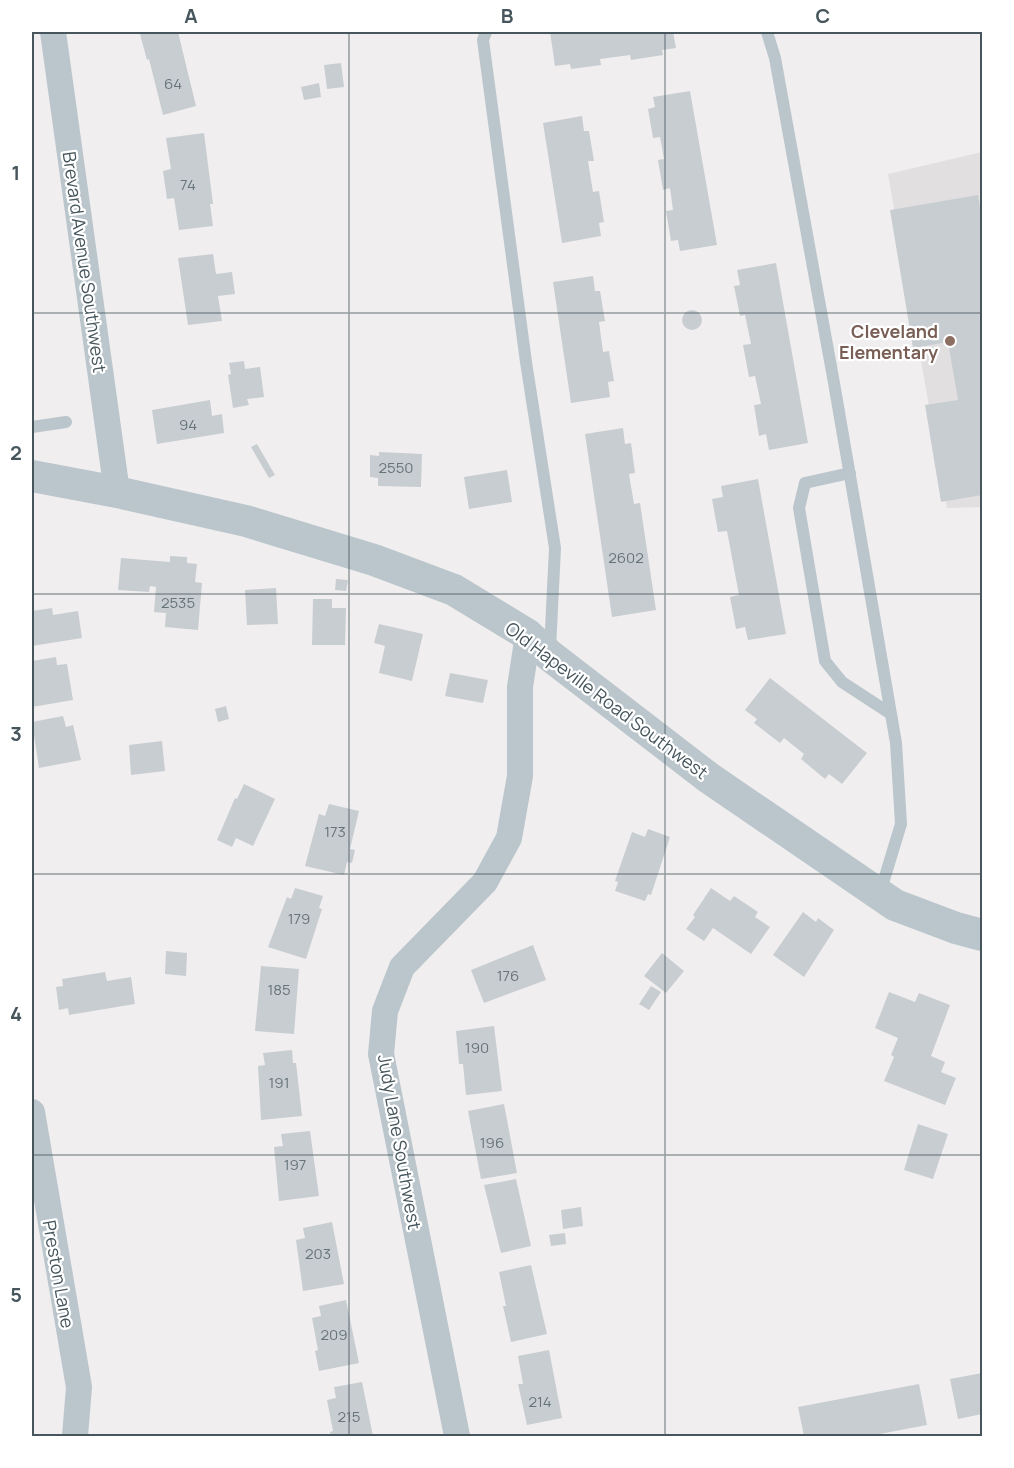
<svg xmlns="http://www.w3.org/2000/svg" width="1014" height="1468" font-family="Manrope,sans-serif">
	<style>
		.education { fill: #e2dfe1 }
		.building { fill: #c8cdd1 }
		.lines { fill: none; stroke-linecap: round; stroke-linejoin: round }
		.service { stroke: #bac6cc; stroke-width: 12 }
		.minor { stroke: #bac6cc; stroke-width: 26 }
		.tertiary { stroke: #bac6cc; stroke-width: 32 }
		.grid { fill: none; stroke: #46565c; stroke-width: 1.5; stroke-opacity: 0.55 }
		.education-dot { fill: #8d6e63; stroke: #fff; stroke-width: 2 }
		.labels { text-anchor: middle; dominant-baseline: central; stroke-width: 4.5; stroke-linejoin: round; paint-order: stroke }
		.number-label { font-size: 15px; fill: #667479 }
		.street-label { font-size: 18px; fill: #46565c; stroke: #fff }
		.education-label { font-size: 18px; font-weight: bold; fill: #785e54; stroke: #fff; text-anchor: end }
		.neatline { fill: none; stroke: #46565c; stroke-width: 2 }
		.grid-label { font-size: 20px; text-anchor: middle; font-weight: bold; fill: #46565c }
	</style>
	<rect width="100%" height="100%" fill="#f1eeef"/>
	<path class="education" d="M 982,152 L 982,507 L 947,508 L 888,174 Z"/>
	<path class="building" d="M 151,32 L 178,32 L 196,106 L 163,115 L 149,59 L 147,60 L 140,34 Z
		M 550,32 L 673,32 L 676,48 L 662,50 L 663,55 L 631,60 L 630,55 L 600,59 L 601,65 L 571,69 L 570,64 L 555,66 Z
		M 341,63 L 344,87 L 327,89 L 324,65 Z
		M 319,83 L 321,97 L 304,100 L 301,87 Z
		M 690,91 L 717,245 L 680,251 L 678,240 L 671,241 L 666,211 L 673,210 L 670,188 L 663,190 L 658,160 L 664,159 L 660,137 L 653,138 L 648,109 L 655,107 L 653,97 Z
		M 582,116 L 584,131 L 589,131 L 594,161 L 588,161 L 593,192 L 599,191 L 604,222 L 599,223 L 601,236 L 562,243 L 543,123 Z
		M 204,133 L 213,204 L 210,204 L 213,226 L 179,230 L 174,198 L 167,199 L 163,171 L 171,169 L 166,138 Z
		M 978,195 L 982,220 L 982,495 L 941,502 L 925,405 L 958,400 L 948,342 L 913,348 L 890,210 Z
		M 213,254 L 216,274 L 232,272 L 235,294 L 218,296 L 222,321 L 188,325 L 178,258 Z
		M 776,263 L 808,443 L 769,450 L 766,434 L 759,436 L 754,405 L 761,404 L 755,376 L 749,377 L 743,345 L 751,344 L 745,315 L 740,316 L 734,286 L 740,285 L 737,270 Z
		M 593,276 L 595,291 L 600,291 L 605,321 L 599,322 L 603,352 L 609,351 L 614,381 L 608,382 L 610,397 L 571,403 L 553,282 Z
		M682 320a10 10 0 1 1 20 0a10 10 0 1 1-20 0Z
		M 244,361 L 245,369 L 260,367 L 264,397 L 247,399 L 249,405 L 233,408 L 228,375 L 231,374 L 229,363 Z
		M 210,400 L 212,416 L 222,414 L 224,433 L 157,444 L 152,410 Z
		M 623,428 L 625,444 L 631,443 L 635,473 L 629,474 L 634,504 L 640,503 L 656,610 L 612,617 L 585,434 Z
		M 257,444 L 275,475 L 269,478 L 251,447 Z
		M 379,452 L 422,454 L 421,487 L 378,486 L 378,478 L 370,477 L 370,455 L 379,456 Z
		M 507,470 L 512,502 L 469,509 L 464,477 Z
		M 758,479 L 786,634 L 748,640 L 745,627 L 736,629 L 730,597 L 739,595 L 727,531 L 718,532 L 712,499 L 723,497 L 721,486 Z
		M 170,556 L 187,557 L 187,563 L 197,564 L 195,582 L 202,583 L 198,630 L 165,627 L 166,613 L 154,612 L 156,587 L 150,586 L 149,592 L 118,590 L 121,558 L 170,562 Z
		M 336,579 L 348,580 L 346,591 L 335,590 Z
		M 276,588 L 278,624 L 247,625 L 245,590 Z
		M 313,599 L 332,599 L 332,608 L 346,608 L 345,645 L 312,645 Z
		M 52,608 L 53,615 L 78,611 L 82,638 L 32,646 L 32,611 Z
		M 379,624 L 423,634 L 412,681 L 379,673 L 385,646 L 374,643 Z
		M 56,657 L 57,665 L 67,664 L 73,700 L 32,707 L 32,661 Z
		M 450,673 L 488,680 L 483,703 L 445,696 Z
		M 770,678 L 867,753 L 842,784 L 829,774 L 825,779 L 801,759 L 804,754 L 784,738 L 780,743 L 754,723 L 757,719 L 745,710 Z
		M 226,706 L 229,719 L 218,722 L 215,709 Z
		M 63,716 L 66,727 L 73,725 L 81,760 L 39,768 L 32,722 Z
		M 162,741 L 165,771 L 131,775 L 129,745 Z
		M 244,784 L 275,799 L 253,846 L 236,838 L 232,847 L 217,840 L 235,798 L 237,799 Z
		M 329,804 L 359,811 L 350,849 L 355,850 L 352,863 L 347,862 L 344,875 L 305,866 L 319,814 L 325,816 Z
		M 648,829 L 670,837 L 651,895 L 648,894 L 645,901 L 615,891 L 618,882 L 615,881 L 632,832 L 645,837 Z
		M 295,888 L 323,896 L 319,908 L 322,909 L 306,959 L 268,947 L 287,897 L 291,899 Z
		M 711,888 L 730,901 L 734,896 L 758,912 L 755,917 L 770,927 L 751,954 L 713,928 L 704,941 L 686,929 L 695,917 L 693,915 Z
		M 803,912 L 816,922 L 818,918 L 834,930 L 804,977 L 773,955 Z
		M 533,945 L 546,980 L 484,1003 L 471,970 Z
		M 166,951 L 187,953 L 186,976 L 165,974 Z
		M 662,953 L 684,971 L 666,993 L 644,976 Z
		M 261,966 L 299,969 L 294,1034 L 255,1031 Z
		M 105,972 L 107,981 L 131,977 L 135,1004 L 69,1015 L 68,1008 L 59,1010 L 56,987 L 63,986 L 62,979 Z
		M 651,986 L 661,992 L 649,1010 L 639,1004 Z
		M 889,992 L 915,1002 L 919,993 L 950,1005 L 931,1056 L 945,1062 L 941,1072 L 956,1078 L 945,1105 L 884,1081 L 894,1057 L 891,1055 L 898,1038 L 875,1028 Z
		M 494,1026 L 502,1091 L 466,1095 L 463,1064 L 459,1064 L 456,1031 Z
		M 292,1050 L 293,1063 L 296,1063 L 302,1116 L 261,1120 L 258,1066 L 265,1065 L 263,1053 Z
		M 504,1104 L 517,1173 L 481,1179 L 468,1111 Z
		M 918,1124 L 948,1134 L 933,1179 L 904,1170 Z
		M 310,1131 L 319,1196 L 279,1201 L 274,1147 L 283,1146 L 281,1134 Z
		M 516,1179 L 531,1246 L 501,1253 L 484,1185 Z
		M 581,1207 L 583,1226 L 563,1229 L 561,1210 Z
		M 332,1222 L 344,1284 L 303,1291 L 296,1240 L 305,1238 L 303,1228 Z
		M 565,1233 L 566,1244 L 551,1246 L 549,1235 Z
		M 531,1265 L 547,1334 L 511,1342 L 503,1306 L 506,1306 L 499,1272 Z
		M 346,1300 L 359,1363 L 319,1371 L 315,1351 L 318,1350 L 312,1318 L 321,1316 L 319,1306 Z
		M 549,1350 L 562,1418 L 527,1425 L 518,1384 L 523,1384 L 518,1356 Z
		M 982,1373 L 982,1414 L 958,1419 L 950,1379 Z
		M 362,1382 L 373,1436 L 331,1436 L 330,1432 L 333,1431 L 327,1400 L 336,1398 L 334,1387 Z
		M 919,1384 L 927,1425 L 869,1436 L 804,1436 L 798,1407 Z"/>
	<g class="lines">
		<path class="service" d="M 486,32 L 483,40 L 526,362 L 555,548 L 550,649
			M 767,32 L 775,58 L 834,383 L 896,743 L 901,824 L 880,893
			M 32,427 L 66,422
			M 850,473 L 805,483 L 799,508 L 825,661 L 842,682 L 891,714"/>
		<path class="minor" d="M 53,32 L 117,492
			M 32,1112 L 79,1387 L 75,1436
			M 457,1436 L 381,1054 L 385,1011 L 402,967 L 485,882 L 509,838 L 520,776 L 520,687 L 528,635"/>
		<path class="tertiary" d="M 32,476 L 117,492 L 246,521 L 374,560 L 454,590 L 528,635 L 549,655 L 709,778 L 895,905 L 956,928 L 982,935"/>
	</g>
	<path class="grid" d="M 349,32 L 349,1436M 665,32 L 665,1436M 32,313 L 982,313M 32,594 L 982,594M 32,874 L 982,874M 32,1155 L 982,1155"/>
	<circle class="education-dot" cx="950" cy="341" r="6"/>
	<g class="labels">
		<g class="number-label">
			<text x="173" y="83">64</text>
			<text x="188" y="184">74</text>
			<text x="188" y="424">94</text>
			<text x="396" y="467">2550</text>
			<text x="626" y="557">2602</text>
			<text x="178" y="602">2535</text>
			<text x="335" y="831">173</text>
			<text x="299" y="918">179</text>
			<text x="508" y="975">176</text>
			<text x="279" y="989">185</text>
			<text x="477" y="1047">190</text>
			<text x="279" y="1082">191</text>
			<text x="492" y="1142">196</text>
			<text x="295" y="1164">197</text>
			<text x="318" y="1253">203</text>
			<text x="334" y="1334">209</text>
			<text x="540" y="1401">214</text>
			<text x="349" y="1416">215</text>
		</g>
		<g class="street-label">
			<text transform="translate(85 262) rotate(82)">Brevard Avenue Southwest</text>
			<text transform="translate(607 700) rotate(37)">Old Hapeville Road Southwest</text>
			<text transform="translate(400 1142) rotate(80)">Judy Lane Southwest</text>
			<text transform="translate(59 1274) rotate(80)">Preston Lane</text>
		</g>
		<g class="education-label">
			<text x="938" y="331">Cleveland<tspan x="938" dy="21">Elementary</tspan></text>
		</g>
	</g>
	<rect width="1014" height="1468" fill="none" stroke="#ffffff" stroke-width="66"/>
	<rect x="33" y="33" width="948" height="1402" class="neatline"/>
	<g class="grid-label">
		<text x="191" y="23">A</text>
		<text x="507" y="23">B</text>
		<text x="823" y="23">C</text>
		<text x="16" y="180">1</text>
		<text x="16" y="460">2</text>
		<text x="16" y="741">3</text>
		<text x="16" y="1021">4</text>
		<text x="16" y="1302">5</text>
	</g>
</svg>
